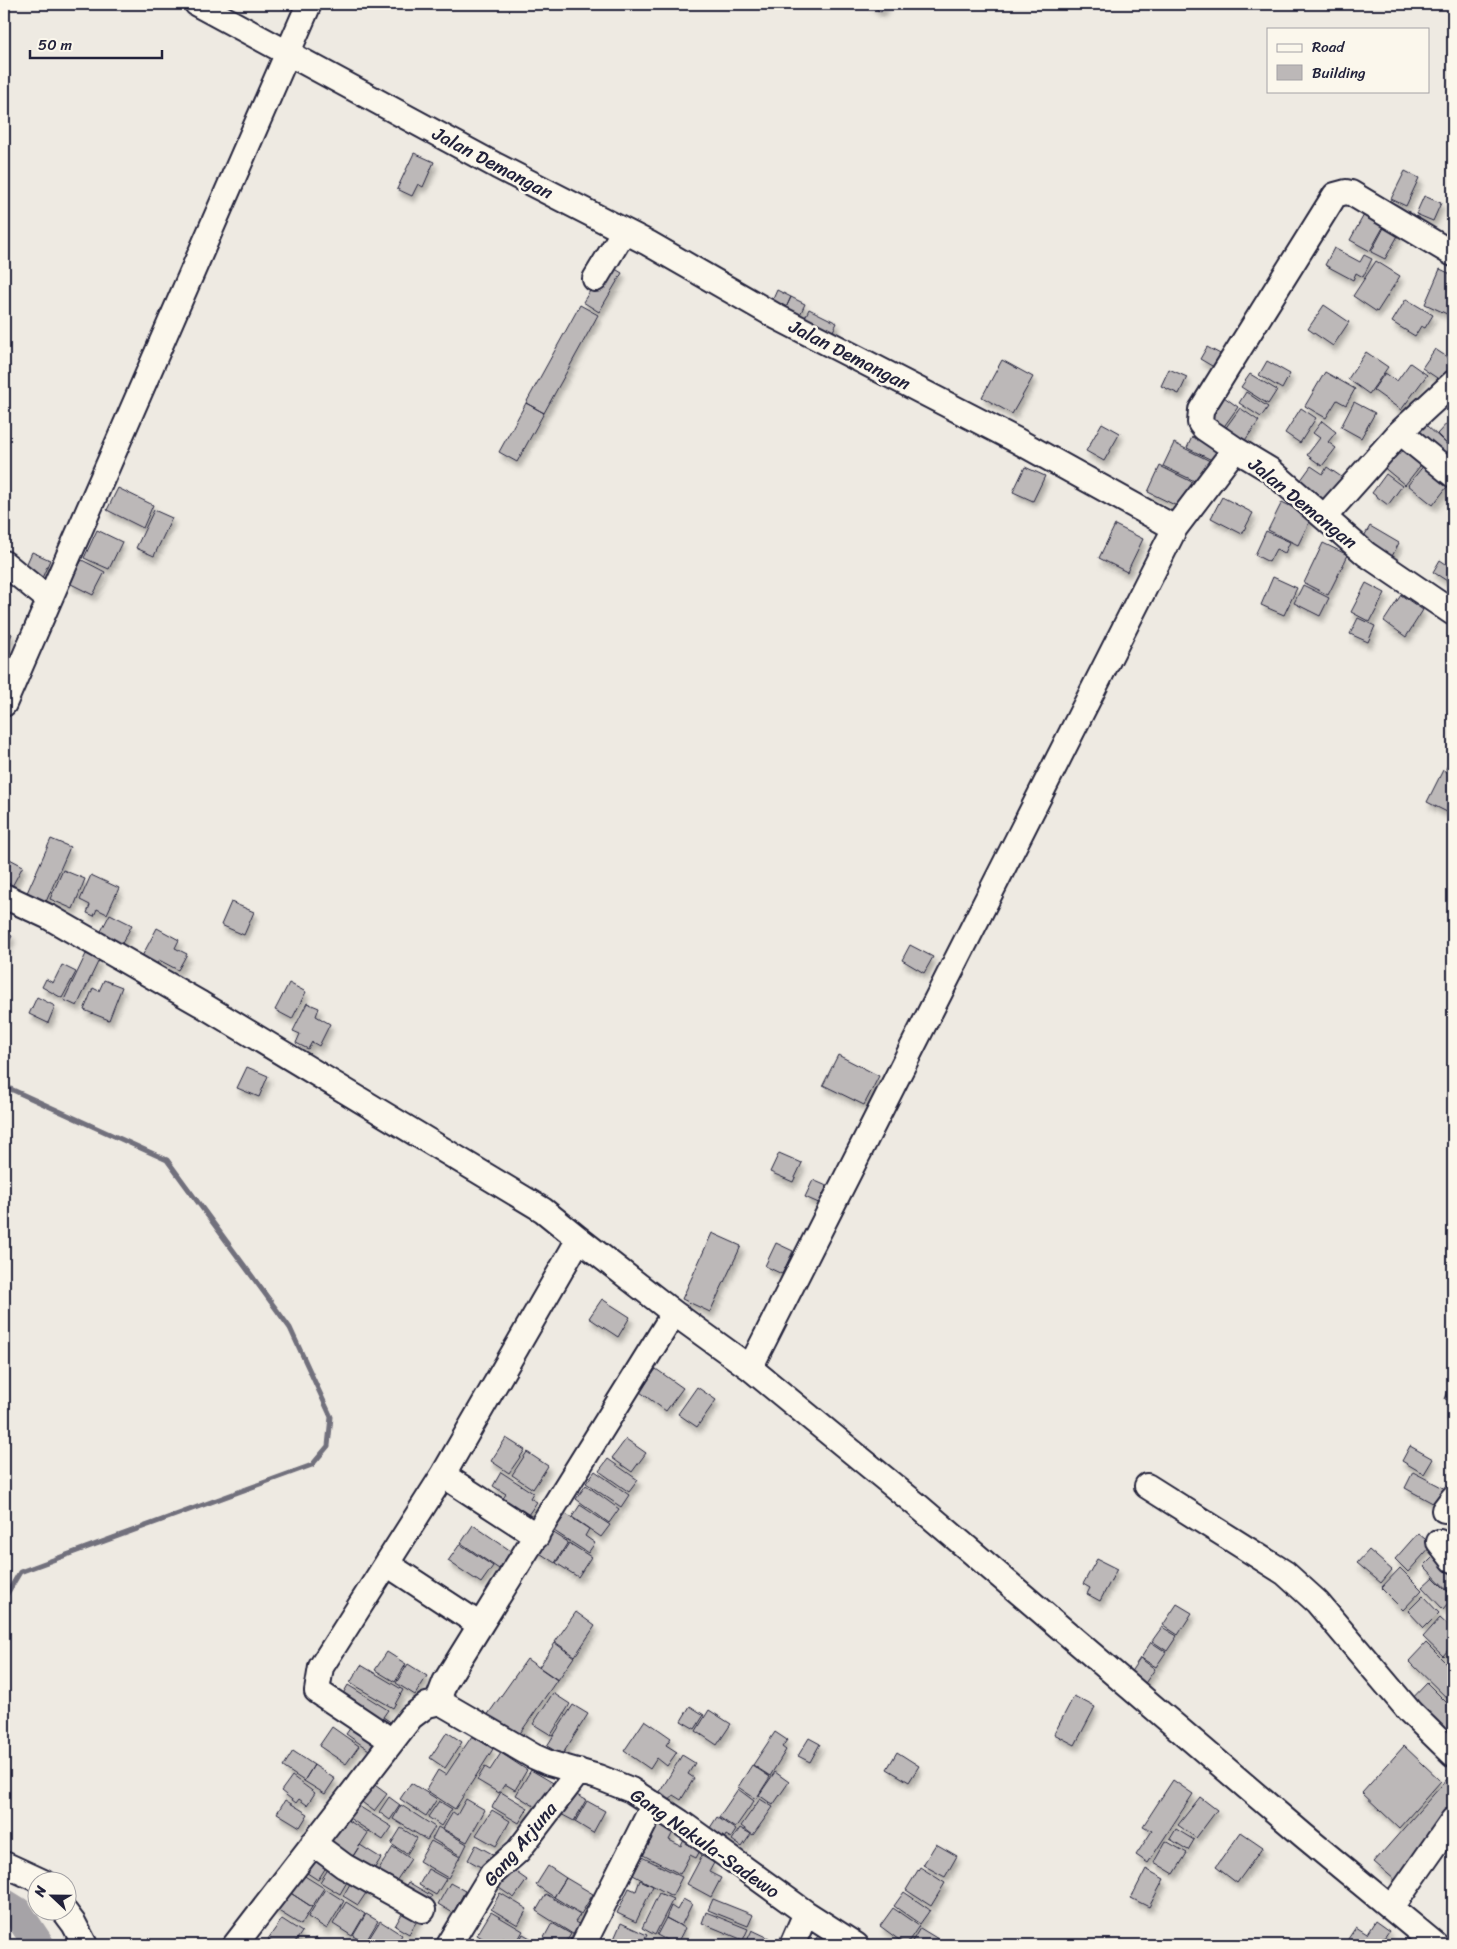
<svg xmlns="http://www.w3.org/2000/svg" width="1457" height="1949" font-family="Sriracha,sans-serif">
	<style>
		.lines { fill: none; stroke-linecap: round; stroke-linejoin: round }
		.stream { stroke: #716f7c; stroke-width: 5 }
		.river { stroke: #a6a3a7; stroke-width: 31 }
		.building { fill: #bcb8b8; stroke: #22223b; filter: url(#shadow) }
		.minor-casing { stroke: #22223b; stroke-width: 28 }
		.minor { stroke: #fbf7ec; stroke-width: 24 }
		.labels { text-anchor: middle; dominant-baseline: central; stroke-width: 5; stroke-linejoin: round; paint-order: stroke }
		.street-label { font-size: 19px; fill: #22223b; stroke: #fbf7ec }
	</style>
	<defs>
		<filter id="shadow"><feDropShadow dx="3" dy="5.5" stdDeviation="2.5" flood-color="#0004"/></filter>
	</defs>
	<rect width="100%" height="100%" fill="#eeeae2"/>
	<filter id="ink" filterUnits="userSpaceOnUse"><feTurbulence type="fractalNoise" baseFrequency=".02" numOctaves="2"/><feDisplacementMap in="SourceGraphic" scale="10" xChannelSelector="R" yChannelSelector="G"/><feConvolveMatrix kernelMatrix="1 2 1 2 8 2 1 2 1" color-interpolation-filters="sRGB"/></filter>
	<g filter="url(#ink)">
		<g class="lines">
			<path class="stream" d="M 4,1086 L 167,1160 L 290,1328 L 331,1417 L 328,1446 L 312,1465 L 20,1572 L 4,1599"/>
			<path class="river" d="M 4,1904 L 17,1912 L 39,1945"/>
		</g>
		<path class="building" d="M 869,4 L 887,4 L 881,12 Z
			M 414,153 L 434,162 L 423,187 L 418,184 L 412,196 L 397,189 Z
			M 1405,171 L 1419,178 L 1406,206 L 1391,199 Z
			M 1424,196 L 1441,203 L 1433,221 L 1416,214 Z
			M 1365,213 L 1385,224 L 1370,251 L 1350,240 Z
			M 1386,224 L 1400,232 L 1385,259 L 1371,252 Z
			M 1334,248 L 1360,262 L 1364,255 L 1372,259 L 1363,277 L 1356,273 L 1353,280 L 1325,265 Z
			M 1376,261 L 1400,276 L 1377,312 L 1353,296 Z
			M 607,264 L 622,273 L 599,312 L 583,302 Z
			M 1440,269 L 1453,275 L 1453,300 L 1447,314 L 1425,304 Z
			M 777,290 L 791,297 L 784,312 L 770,306 Z
			M 791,297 L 805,304 L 798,319 L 784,312 Z
			M 1406,299 L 1433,315 L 1425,328 L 1421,326 L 1415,336 L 1392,322 Z
			M 580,305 L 598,315 L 544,413 L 526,403 Z
			M 1324,305 L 1349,322 L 1333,346 L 1308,329 Z
			M 809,309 L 837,323 L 828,341 L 800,328 Z
			M 1207,347 L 1226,357 L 1219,370 L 1200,359 Z
			M 1435,349 L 1453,361 L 1453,374 L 1446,384 L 1422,368 Z
			M 1366,352 L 1388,367 L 1369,394 L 1348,379 Z
			M 1002,360 L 1033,377 L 1012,414 L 982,397 Z
			M 1267,361 L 1290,374 L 1282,389 L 1259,375 Z
			M 1410,363 L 1427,375 L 1401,410 L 1373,390 L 1385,373 L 1397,381 Z
			M 1169,369 L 1187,377 L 1179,394 L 1161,386 Z
			M 1325,372 L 1355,389 L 1346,405 L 1337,400 L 1326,418 L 1305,406 Z
			M 1250,374 L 1277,390 L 1268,404 L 1241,387 Z
			M 1246,392 L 1268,407 L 1261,417 L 1239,403 Z
			M 1224,397 L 1238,407 L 1220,432 L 1206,422 Z
			M 1354,402 L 1375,413 L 1361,438 L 1341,427 Z
			M 526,403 L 544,413 L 517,462 L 499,452 Z
			M 1240,408 L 1259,421 L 1240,447 L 1222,433 Z
			M 1301,408 L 1316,418 L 1300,443 L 1285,433 Z
			M 1322,421 L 1336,432 L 1328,442 L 1336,448 L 1322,466 L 1307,455 L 1320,438 L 1313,433 Z
			M 1449,421 L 1453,425 L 1453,450 L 1437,434 Z
			M 1102,423 L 1120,433 L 1104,461 L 1086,451 Z
			M 1426,425 L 1453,450 L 1453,456 L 1444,466 L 1414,438 Z
			M 1192,437 L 1221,451 L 1216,462 L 1187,448 Z
			M 1404,439 L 1427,457 L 1405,485 L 1382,466 Z
			M 1174,443 L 1214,463 L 1203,485 L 1163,466 Z
			M 1429,459 L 1453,479 L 1433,505 L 1408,485 Z
			M 1160,466 L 1194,483 L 1181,508 L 1148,492 Z
			M 1311,466 L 1323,474 L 1327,467 L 1343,478 L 1326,503 L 1298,484 Z
			M 1025,467 L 1045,476 L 1033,501 L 1013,492 Z
			M 1386,474 L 1402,486 L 1388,505 L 1372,493 Z
			M 118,488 L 153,505 L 143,528 L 107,510 Z
			M 1222,497 L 1253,513 L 1242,534 L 1211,518 Z
			M 1282,502 L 1312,517 L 1298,545 L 1268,530 Z
			M 154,510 L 172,518 L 154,556 L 136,548 Z
			M 1115,525 L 1143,539 L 1127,572 L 1099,558 Z
			M 1370,526 L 1399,543 L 1389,562 L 1359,545 Z
			M 97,530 L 122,542 L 109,569 L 84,558 Z
			M 1266,531 L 1290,542 L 1285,553 L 1276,549 L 1269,562 L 1255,555 Z
			M 1323,543 L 1348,555 L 1328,595 L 1304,583 Z
			M 32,552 L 50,560 L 42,578 L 24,570 Z
			M 1453,559 L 1453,582 L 1452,584 L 1433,572 L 1440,560 L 1449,566 Z
			M 82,560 L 105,572 L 93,595 L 69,583 Z
			M 1273,577 L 1297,588 L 1284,615 L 1261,605 Z
			M 1366,583 L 1385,593 L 1370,622 L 1351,612 Z
			M 1303,585 L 1329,598 L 1320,616 L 1294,603 Z
			M 1401,595 L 1423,610 L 1406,637 L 1384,621 Z
			M 1358,618 L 1375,626 L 1368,642 L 1350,634 Z
			M 4,630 L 12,634 L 4,653 Z
			M 1453,754 L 1453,773 L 1446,769 Z
			M 1443,770 L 1453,775 L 1453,798 L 1447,812 L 1427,802 Z
			M 51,839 L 70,847 L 45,904 L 26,895 Z
			M 4,856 L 23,866 L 9,892 L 4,889 Z
			M 63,870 L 85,879 L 73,909 L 50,899 Z
			M 91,875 L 119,888 L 107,914 L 97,909 L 94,916 L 87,913 L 90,905 L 80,900 Z
			M 231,902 L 254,912 L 244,935 L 221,925 Z
			M 110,914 L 132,925 L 120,947 L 99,935 Z
			M 157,928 L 179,940 L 175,948 L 187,954 L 178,970 L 159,960 L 155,968 L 140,960 Z
			M 4,931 L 12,936 L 4,952 Z
			M 910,945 L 933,957 L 924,973 L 902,960 Z
			M 86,954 L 99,960 L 77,1006 L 64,1000 Z
			M 62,965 L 76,972 L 62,998 L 42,987 L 46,979 L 53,983 Z
			M 104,980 L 122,987 L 109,1020 L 84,1010 L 93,988 L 99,991 Z
			M 289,983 L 306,992 L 292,1019 L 275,1010 Z
			M 37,997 L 55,1006 L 48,1023 L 29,1014 Z
			M 307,1003 L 319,1008 L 316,1016 L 330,1024 L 319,1046 L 312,1042 L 308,1049 L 296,1043 L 300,1034 L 293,1031 Z
			M 838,1055 L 879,1076 L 864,1105 L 823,1085 Z
			M 247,1067 L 268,1076 L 259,1097 L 237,1088 Z
			M 779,1153 L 802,1163 L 793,1182 L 770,1172 Z
			M 813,1180 L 829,1187 L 821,1204 L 805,1197 Z
			M 712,1233 L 741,1246 L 710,1312 L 682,1299 Z
			M 776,1243 L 793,1251 L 782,1274 L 765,1266 Z
			M 602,1299 L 630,1317 L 618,1337 L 589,1318 Z
			M 656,1369 L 683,1388 L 666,1411 L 640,1392 Z
			M 1453,1379 L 1453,1402 L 1445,1399 Z
			M 697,1387 L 716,1400 L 697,1427 L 678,1414 Z
			M 506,1438 L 525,1450 L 509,1473 L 491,1461 Z
			M 626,1439 L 646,1453 L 632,1472 L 612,1458 Z
			M 1410,1446 L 1433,1459 L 1424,1474 L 1402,1461 Z
			M 527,1452 L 548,1466 L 533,1489 L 512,1475 Z
			M 608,1459 L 638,1480 L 629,1492 L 599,1471 Z
			M 595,1471 L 629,1495 L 621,1507 L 586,1483 Z
			M 501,1472 L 533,1493 L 530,1498 L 537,1502 L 528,1515 L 522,1510 L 517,1518 L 498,1506 L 506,1494 L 493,1486 Z
			M 1413,1472 L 1449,1491 L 1440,1507 L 1405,1488 Z
			M 586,1485 L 619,1509 L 609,1523 L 576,1499 Z
			M 580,1505 L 610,1525 L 601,1537 L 572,1517 Z
			M 566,1514 L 589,1529 L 585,1536 L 595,1543 L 588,1553 L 554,1531 Z
			M 473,1525 L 511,1551 L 499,1569 L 461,1543 Z
			M 549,1530 L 568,1542 L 555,1563 L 535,1550 Z
			M 1418,1533 L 1432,1545 L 1408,1572 L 1395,1559 Z
			M 569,1543 L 591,1557 L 578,1577 L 556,1563 Z
			M 460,1544 L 493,1566 L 481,1583 L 448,1561 Z
			M 1369,1550 L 1392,1570 L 1381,1583 L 1357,1563 Z
			M 1439,1551 L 1453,1566 L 1453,1596 L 1424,1566 Z
			M 1097,1559 L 1117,1569 L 1100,1601 L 1087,1594 L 1090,1588 L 1083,1584 Z
			M 1400,1568 L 1422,1590 L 1403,1610 L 1381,1588 Z
			M 1433,1577 L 1453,1597 L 1443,1609 L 1422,1587 Z
			M 1423,1596 L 1439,1613 L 1424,1628 L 1408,1611 Z
			M 1177,1604 L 1192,1613 L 1178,1635 L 1163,1625 Z
			M 576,1612 L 595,1626 L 575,1656 L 555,1642 Z
			M 1440,1618 L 1453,1630 L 1453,1644 L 1443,1656 L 1423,1637 Z
			M 1162,1627 L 1177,1636 L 1167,1651 L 1152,1641 Z
			M 1151,1642 L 1166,1652 L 1156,1667 L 1141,1658 Z
			M 555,1643 L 574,1657 L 558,1680 L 539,1667 Z
			M 1426,1643 L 1453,1670 L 1453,1704 L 1409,1661 Z
			M 387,1652 L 406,1664 L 395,1682 L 375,1670 Z
			M 1140,1658 L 1155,1669 L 1141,1689 L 1126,1679 Z
			M 527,1659 L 557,1680 L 514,1742 L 484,1720 Z
			M 408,1664 L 427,1676 L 415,1695 L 396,1683 Z
			M 361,1665 L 403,1690 L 393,1708 L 350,1683 Z
			M 1427,1683 L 1453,1709 L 1453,1749 L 1407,1704 Z
			M 348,1685 L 388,1710 L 383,1717 L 392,1723 L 386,1733 L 341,1697 Z
			M 553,1693 L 570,1704 L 551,1735 L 533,1724 Z
			M 1074,1696 L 1095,1707 L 1075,1745 L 1054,1734 Z
			M 573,1705 L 588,1714 L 562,1755 L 547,1746 Z
			M 690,1706 L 704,1715 L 695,1729 L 681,1721 Z
			M 709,1710 L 731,1724 L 717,1745 L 696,1731 Z
			M 356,1720 L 379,1736 L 369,1750 L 346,1734 Z
			M 645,1720 L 671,1738 L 666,1745 L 677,1752 L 667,1766 L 657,1758 L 650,1769 L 624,1751 Z
			M 332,1727 L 359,1746 L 346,1764 L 319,1746 Z
			M 447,1732 L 462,1742 L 445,1768 L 430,1758 Z
			M 775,1732 L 787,1740 L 782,1747 L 786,1750 L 770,1776 L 753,1765 Z
			M 472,1736 L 493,1749 L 455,1809 L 426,1790 L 438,1770 L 446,1775 Z
			M 809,1738 L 820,1744 L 810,1762 L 798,1756 Z
			M 1404,1746 L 1441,1781 L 1399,1828 L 1362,1793 Z
			M 293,1751 L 314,1765 L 304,1781 L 283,1767 Z
			M 897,1752 L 919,1766 L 909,1782 L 887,1769 Z
			M 501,1753 L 527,1770 L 515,1790 L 505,1784 L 499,1793 L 477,1780 L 485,1767 L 490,1770 Z
			M 682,1755 L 695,1763 L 688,1774 L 694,1778 L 681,1800 L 673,1795 L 669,1802 L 658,1795 Z
			M 314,1765 L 335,1779 L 325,1794 L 304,1781 Z
			M 752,1765 L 770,1777 L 756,1799 L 738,1787 Z
			M 531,1770 L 555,1784 L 539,1809 L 516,1795 Z
			M 775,1772 L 789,1782 L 773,1805 L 759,1795 Z
			M 292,1776 L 315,1793 L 307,1805 L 299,1799 L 296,1803 L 281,1791 Z
			M 1448,1778 L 1453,1783 L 1453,1813 L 1395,1880 L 1374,1862 Z
			M 1173,1780 L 1193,1794 L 1148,1863 L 1136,1855 L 1152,1831 L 1143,1826 Z
			M 372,1783 L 387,1794 L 374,1811 L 359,1800 Z
			M 411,1783 L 437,1799 L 426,1816 L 400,1799 Z
			M 738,1789 L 754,1801 L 735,1828 L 719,1817 Z
			M 569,1791 L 586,1800 L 574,1821 L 557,1812 Z
			M 501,1792 L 528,1808 L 519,1823 L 492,1807 Z
			M 389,1797 L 400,1805 L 390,1820 L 379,1812 Z
			M 1200,1797 L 1217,1810 L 1196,1838 L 1178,1825 Z
			M 466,1799 L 485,1810 L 467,1842 L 443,1829 L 453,1812 L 457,1815 Z
			M 760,1799 L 773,1807 L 753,1835 L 741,1826 Z
			M 285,1800 L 308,1814 L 300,1827 L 277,1813 Z
			M 439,1801 L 452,1809 L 441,1826 L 428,1817 Z
			M 587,1801 L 605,1811 L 593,1833 L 575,1822 Z
			M 357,1805 L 392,1827 L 383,1840 L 349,1818 Z
			M 401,1805 L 435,1827 L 427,1840 L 393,1819 Z
			M 492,1810 L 510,1821 L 496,1846 L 476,1835 Z
			M 343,1817 L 368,1833 L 348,1864 L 324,1849 Z
			M 717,1817 L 736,1830 L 731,1838 L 726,1835 L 721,1844 L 706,1834 Z
			M 660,1822 L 674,1830 L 669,1840 L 681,1846 L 685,1838 L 702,1847 L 696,1858 L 690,1855 L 680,1874 L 643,1855 Z
			M 438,1827 L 467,1844 L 461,1856 L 432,1839 Z
			M 401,1828 L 417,1838 L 407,1854 L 391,1844 Z
			M 740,1828 L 751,1834 L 742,1847 L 732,1840 Z
			M 1176,1829 L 1194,1840 L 1188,1850 L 1170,1839 Z
			M 1241,1832 L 1263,1847 L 1237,1883 L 1216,1867 Z
			M 431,1841 L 460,1857 L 448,1878 L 419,1861 Z
			M 1166,1841 L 1187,1853 L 1174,1874 L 1154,1862 Z
			M 936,1844 L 957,1856 L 945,1877 L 923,1865 Z
			M 360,1845 L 381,1858 L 369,1877 L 348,1864 Z
			M 476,1845 L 496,1856 L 488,1871 L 468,1860 Z
			M 393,1847 L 411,1859 L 394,1884 L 377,1872 Z
			M 312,1851 L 330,1861 L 318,1880 L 301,1869 Z
			M 702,1856 L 714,1863 L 709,1872 L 721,1878 L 711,1897 L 687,1884 Z
			M 642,1857 L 682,1877 L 672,1896 L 633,1875 Z
			M 332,1863 L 351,1875 L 340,1894 L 320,1882 Z
			M 548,1866 L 566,1878 L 554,1897 L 536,1885 Z
			M 920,1867 L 945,1883 L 931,1906 L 906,1890 Z
			M 510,1868 L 527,1880 L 514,1898 L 496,1886 Z
			M 428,1869 L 446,1879 L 436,1895 L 419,1885 Z
			M 1146,1869 L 1164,1879 L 1149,1907 L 1131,1898 Z
			M 295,1870 L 324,1888 L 312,1907 L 283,1888 Z
			M 354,1877 L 370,1887 L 358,1905 L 343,1896 Z
			M 566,1878 L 593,1894 L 581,1914 L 554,1897 Z
			M 640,1880 L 653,1886 L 636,1922 L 617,1913 L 629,1888 L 636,1891 Z
			M 408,1882 L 432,1896 L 425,1907 L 401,1894 Z
			M 450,1883 L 465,1891 L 453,1913 L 438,1904 Z
			M 283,1888 L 312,1907 L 301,1925 L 272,1907 Z
			M 325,1889 L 344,1901 L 327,1929 L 308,1917 Z
			M 904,1892 L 930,1910 L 920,1924 L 894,1906 Z
			M 500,1893 L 527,1909 L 518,1925 L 491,1909 Z
			M 659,1893 L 673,1899 L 655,1935 L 642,1928 Z
			M 546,1894 L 580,1915 L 575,1922 L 582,1926 L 576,1936 L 536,1911 Z
			M 683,1899 L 692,1904 L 681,1926 L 666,1918 L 671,1906 L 677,1910 Z
			M 713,1899 L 753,1915 L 748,1926 L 708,1910 Z
			M 346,1902 L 365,1914 L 352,1936 L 333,1924 Z
			M 407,1905 L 421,1914 L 409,1934 L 395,1926 Z
			M 893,1908 L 919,1926 L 906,1945 L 880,1926 Z
			M 491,1912 L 523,1931 L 515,1945 L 503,1938 L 498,1945 L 494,1945 L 477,1935 Z
			M 706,1912 L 748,1929 L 743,1940 L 702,1923 Z
			M 366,1914 L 378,1921 L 365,1943 L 353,1936 Z
			M 666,1918 L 685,1928 L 676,1945 L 657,1935 Z
			M 282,1919 L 302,1932 L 293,1945 L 276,1945 L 268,1939 Z
			M 380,1921 L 402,1935 L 396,1945 L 365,1945 Z
			M 1375,1921 L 1389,1931 L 1379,1945 L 1344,1945 L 1356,1927 L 1367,1934 Z
			M 552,1923 L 571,1934 L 564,1945 L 545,1945 L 541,1943 Z
			M 621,1923 L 647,1935 L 642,1945 L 628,1945 L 614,1939 Z
			M 920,1928 L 948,1945 L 910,1945 Z
			M 752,1930 L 769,1938 L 766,1945 L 745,1945 Z
			M 523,1934 L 543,1945 L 517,1945 Z
			M 818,1936 L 831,1945 L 811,1945 Z
			M 315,1938 L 328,1945 L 311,1945 Z"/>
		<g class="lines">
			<g class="minor-casing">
				<path id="minor" d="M 197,4 L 497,166 L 648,243 L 777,317 L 1016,440 L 1175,528 L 1235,449 L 1270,470 L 1366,554 L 1453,613
					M 595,279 L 624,231
					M 1400,432 L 1453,475
					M 1235,449 L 1204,428 L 1200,423 L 1201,410 L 1335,195 L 1346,192 L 1351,193 L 1453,254
					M 1325,516 L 1400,432 L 1453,383
					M 4,563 L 48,599
					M 4,704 L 309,4
					M 4,896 L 49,917 L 201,1004 L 543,1210 L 579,1239 L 674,1313 L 750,1368 L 917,1505 L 1304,1836 L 1436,1945
					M 750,1368 L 1175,528
					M 1147,1486 L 1285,1573 L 1317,1602 L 1410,1712 L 1453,1754
					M 1444,1510 L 1453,1498
					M 537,1536 L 443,1475 L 579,1239
					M 1439,1542 L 1453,1560
					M 387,1564 L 480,1625
					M 440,1702 L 533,1756 L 549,1763 L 598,1777 L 631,1790 L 680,1822 L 806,1913 L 856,1945
					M 392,1741 L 317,1691 L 321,1667 L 443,1475
					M 313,1843 L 344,1866 L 423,1910
					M 4,1864 L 43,1882
					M 1392,1907 L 1453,1820
					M 65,1912 L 74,1924 L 85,1945
					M 235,1945 L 411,1717 L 427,1705 L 440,1702 L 440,1695 L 445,1682 L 674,1313
					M 449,1945 L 492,1874 L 518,1851 L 579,1771
					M 583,1945 L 654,1804
					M 792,1945 L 806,1913"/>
			</g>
			<use href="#minor" class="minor"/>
		</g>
	</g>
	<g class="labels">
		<g class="street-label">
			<text transform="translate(493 163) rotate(28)">Jalan Demangan</text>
			<text transform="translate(850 355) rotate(27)">Jalan Demangan</text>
			<text transform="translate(1303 503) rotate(39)">Jalan Demangan</text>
			<text transform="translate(705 1843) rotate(35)">Gang Nakula-Sadewo</text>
			<text transform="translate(520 1844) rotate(-50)">Gang Arjuna</text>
		</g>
	</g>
	<rect width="1457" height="1949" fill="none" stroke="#fbf7ec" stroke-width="20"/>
	<rect x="10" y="10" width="1437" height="1929" fill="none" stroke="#22223b" stroke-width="2" filter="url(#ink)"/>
	<rect x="1267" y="28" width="162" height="65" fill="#fbf7ec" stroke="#a4a2a5"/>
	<rect x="1277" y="44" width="25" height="8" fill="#fbf7ec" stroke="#a4a2a5"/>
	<text x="1312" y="52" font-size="15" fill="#22223b">Road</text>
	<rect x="1277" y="65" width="25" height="15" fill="#bcb8b8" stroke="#a4a2a5"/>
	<text x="1312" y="78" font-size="15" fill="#22223b">Building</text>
	<g transform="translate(52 1896) rotate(292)"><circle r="24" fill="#fbf7ec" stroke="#a4a2a5"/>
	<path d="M0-4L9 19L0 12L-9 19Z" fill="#22223b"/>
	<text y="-8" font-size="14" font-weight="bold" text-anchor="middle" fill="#22223b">N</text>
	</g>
	<path d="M30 50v8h132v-8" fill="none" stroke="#22223b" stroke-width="2.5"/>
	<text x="38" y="50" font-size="15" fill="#22223b" stroke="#fbf7ec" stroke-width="4" paint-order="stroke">50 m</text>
</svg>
